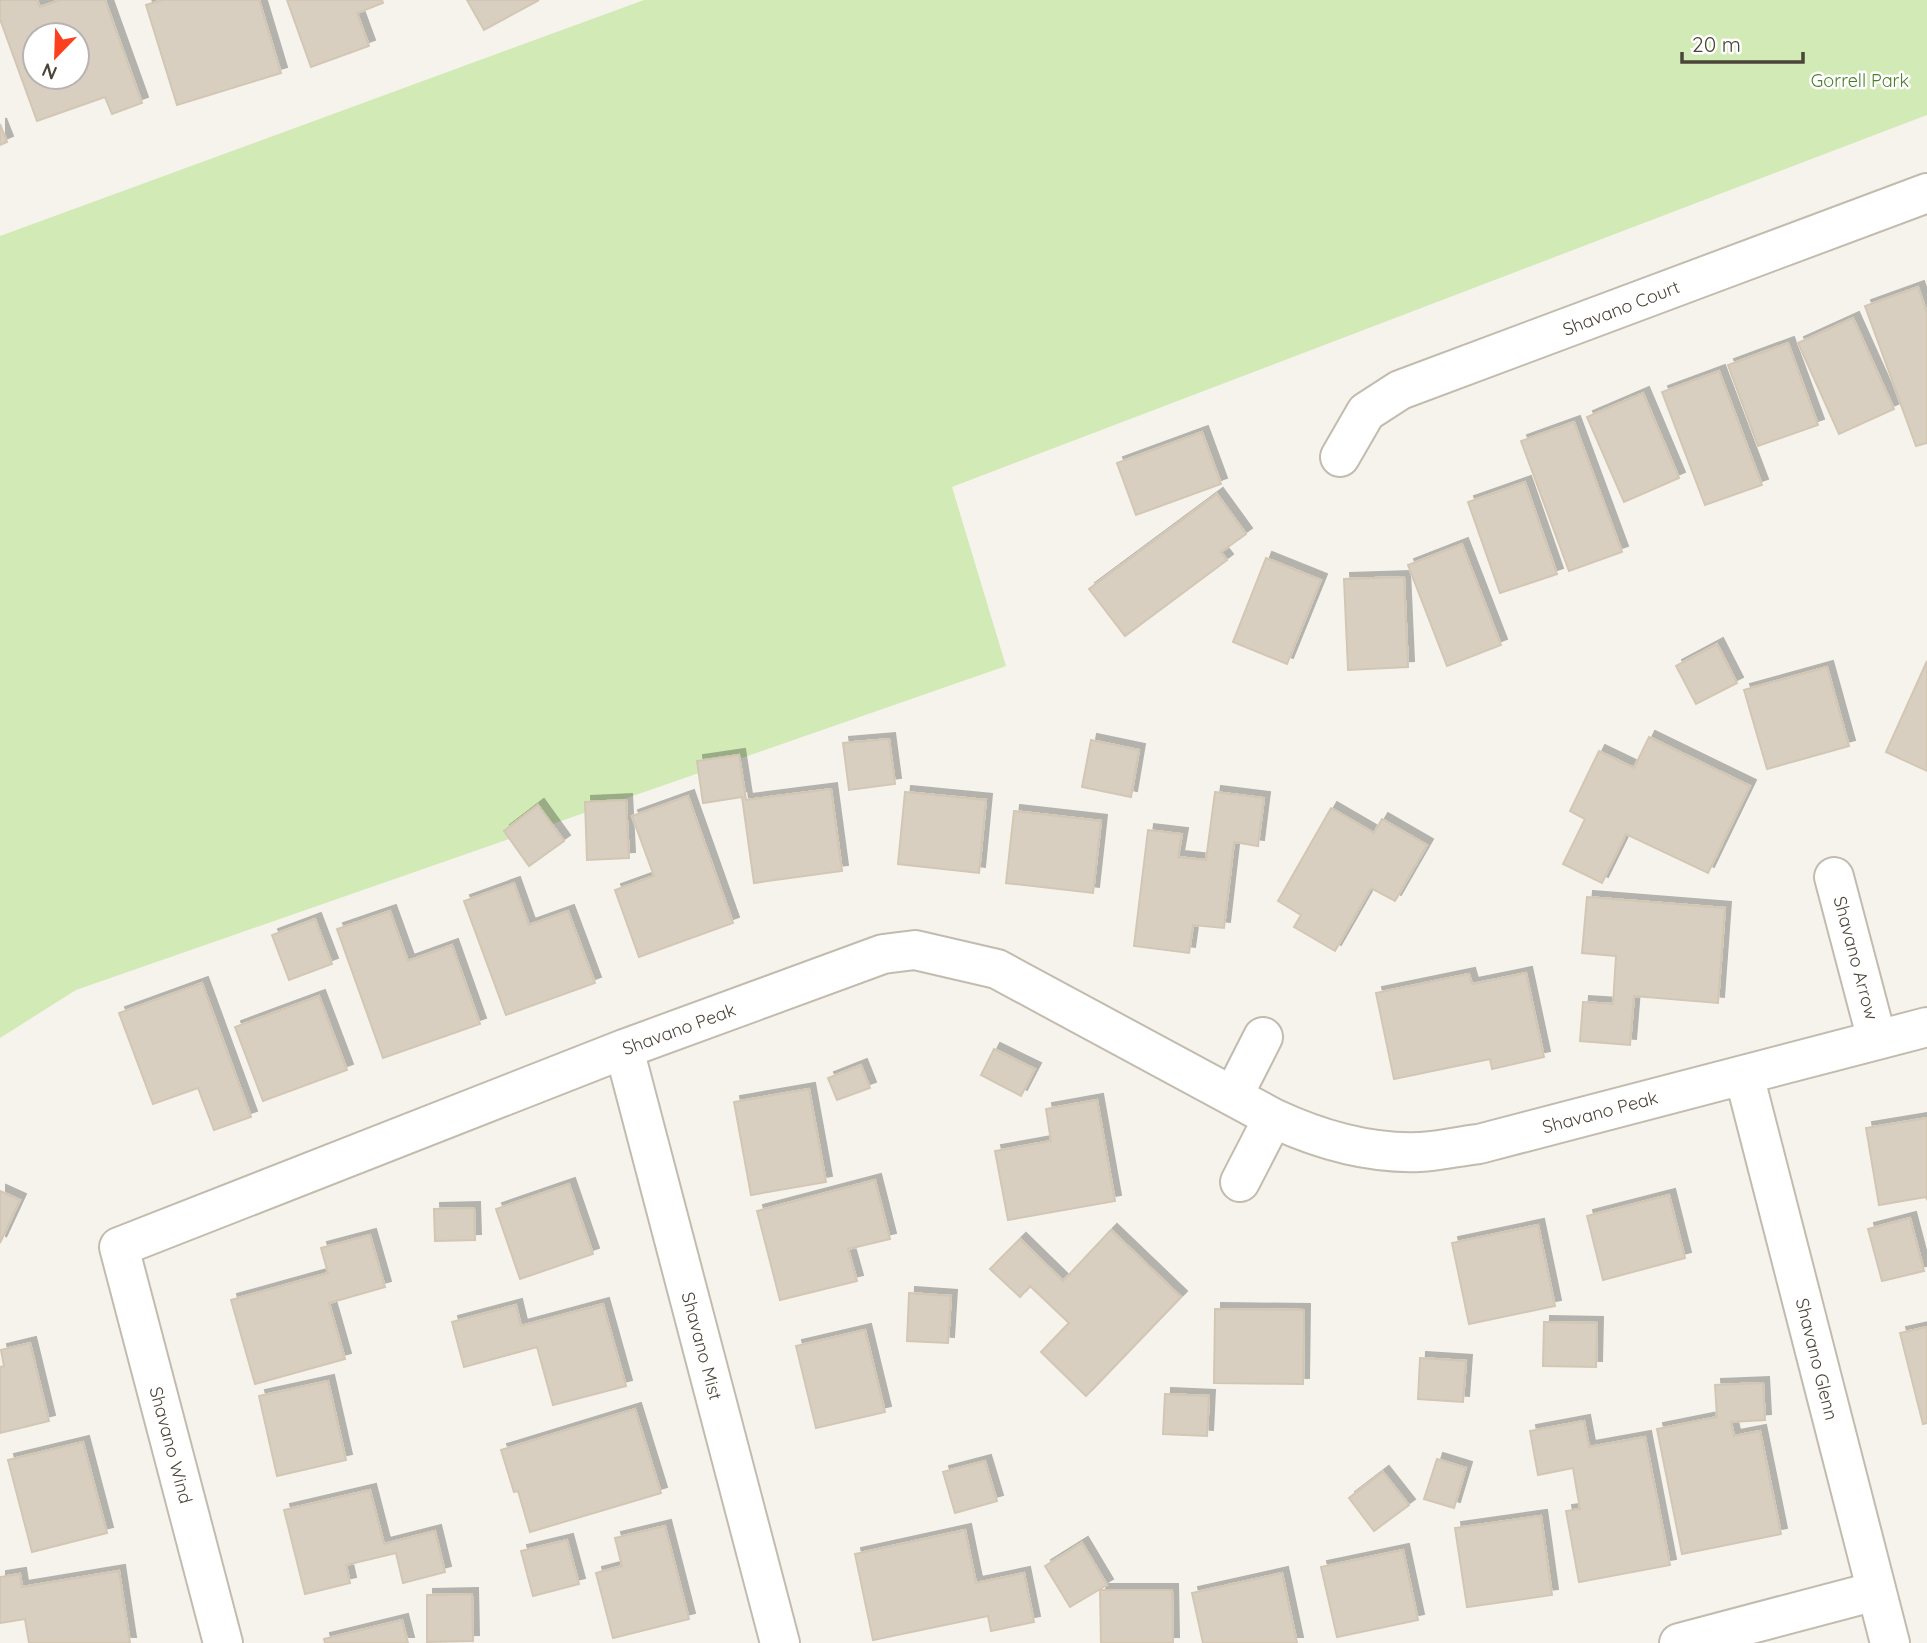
<svg xmlns="http://www.w3.org/2000/svg" width="1927" height="1643" font-family="Quicksand,sans-serif">
	<style>
		.green { fill: #d2eab5 }
		.building { fill: #d8cfc1; stroke: #d3c7b4; stroke-width: 2; fill-rule: evenodd; filter: url(#shadow) }
		.lines { fill: none; stroke-linecap: round; stroke-linejoin: round }
		.minor-casing { stroke: #c2bbae; stroke-width: 42 }
		.minor { stroke: #fff; stroke-width: 38 }
		.labels { text-anchor: middle; dominant-baseline: central; stroke-width: 5; stroke-linejoin: round; paint-order: stroke }
		.park-label { font-size: 18px; fill: #4a7f2a; stroke: #fff }
		.street-label { font-size: 18px; fill: #4b4439; stroke: #fff }
	</style>
	<defs>
		<filter id="shadow"><feDropShadow dx="6" dy="-6" stdDeviation="0" flood-color="#0004"/></filter>
	</defs>
	<rect width="100%" height="100%" fill="#f6f3ec"/>
	<path class="green" d="M 644,0 L 1927,0 L 1927,115 L 952,487 L 1006,666 L 76,990 L 0,1038 L 0,236 Z"/>
	<path class="building" d="M 3,0 L 37,0 L 40,7 L 60,0 L 105,0 L 142,103 L 112,114 L 105,97 L 37,121 L 0,19 L 0,1 ZM 35,35 L 77,35 L 77,77 L 35,77 Z
		M 163,0 L 259,0 L 281,73 L 177,105 L 146,5 Z
		M 287,0 L 382,0 L 383,3 L 357,13 L 369,46 L 311,67 Z
		M 467,0 L 539,0 L 484,30 Z
		M 0,124 L 7,142 L 0,145 Z
		M 1918,287 L 1927,313 L 1927,443 L 1916,446 L 1865,306 Z
		M 1853,318 L 1894,409 L 1839,434 L 1798,343 Z
		M 1788,343 L 1818,425 L 1758,446 L 1728,365 Z
		M 1719,371 L 1762,485 L 1705,505 L 1662,392 Z
		M 1643,393 L 1679,478 L 1624,502 L 1587,417 Z
		M 1574,422 L 1622,552 L 1569,571 L 1521,441 Z
		M 1202,432 L 1221,484 L 1136,515 L 1117,463 Z
		M 1525,482 L 1557,574 L 1500,593 L 1468,502 Z
		M 1217,494 L 1246,534 L 1221,552 L 1227,560 L 1125,636 L 1089,589 Z
		M 1462,544 L 1501,645 L 1447,666 L 1408,565 Z
		M 1266,558 L 1321,580 L 1287,664 L 1233,642 Z
		M 1404,577 L 1408,667 L 1348,670 L 1344,579 Z
		M 1717,644 L 1737,683 L 1696,704 L 1676,666 Z
		M 1927,661 L 1927,771 L 1886,752 Z
		M 1827,667 L 1849,746 L 1767,769 L 1744,690 Z
		M 1649,737 L 1750,786 L 1708,873 L 1626,834 L 1602,883 L 1563,864 L 1585,819 L 1570,811 L 1599,751 L 1634,768 Z
		M 889,739 L 895,784 L 849,790 L 843,743 Z
		M 1091,740 L 1139,750 L 1131,797 L 1082,787 Z
		M 739,755 L 746,800 L 831,789 L 842,871 L 754,883 L 742,797 L 703,803 L 697,761 Z
		M 905,792 L 986,800 L 979,873 L 898,864 Z
		M 1215,792 L 1264,798 L 1258,846 L 1234,842 L 1224,928 L 1193,925 L 1189,953 L 1134,946 L 1148,830 L 1182,834 L 1178,857 L 1206,860 Z
		M 688,796 L 733,923 L 639,957 L 615,890 L 654,876 L 632,816 Z
		M 626,800 L 629,858 L 587,860 L 585,802 Z
		M 538,805 L 564,841 L 529,866 L 504,831 Z
		M 1331,808 L 1374,833 L 1382,819 L 1427,845 L 1395,901 L 1371,888 L 1335,951 L 1294,927 L 1301,915 L 1278,901 Z
		M 1014,811 L 1101,821 L 1093,893 L 1006,883 Z
		M 514,883 L 529,925 L 568,911 L 595,983 L 506,1015 L 464,901 Z
		M 1587,897 L 1725,908 L 1718,1003 L 1634,996 L 1630,1045 L 1580,1041 L 1583,1002 L 1613,1004 L 1616,956 L 1582,953 Z
		M 390,911 L 408,961 L 452,945 L 480,1024 L 383,1058 L 337,929 Z
		M 315,919 L 332,964 L 289,980 L 272,935 Z
		M 1526,973 L 1544,1057 L 1492,1069 L 1490,1059 L 1394,1079 L 1376,993 L 1469,974 L 1472,984 Z
		M 202,983 L 251,1117 L 214,1130 L 198,1088 L 153,1104 L 119,1013 Z
		M 319,996 L 347,1070 L 263,1101 L 235,1027 Z
		M 994,1049 L 1035,1069 L 1021,1096 L 981,1075 Z
		M 861,1065 L 870,1088 L 837,1100 L 828,1078 Z
		M 809,1089 L 826,1182 L 751,1195 L 734,1102 Z
		M 1097,1100 L 1115,1201 L 1008,1220 L 995,1151 L 1051,1141 L 1046,1109 Z
		M 1927,1118 L 1927,1200 L 1926,1197 L 1879,1205 L 1866,1128 Z
		M 875,1180 L 890,1239 L 848,1249 L 857,1281 L 780,1300 L 757,1211 Z
		M 569,1184 L 593,1254 L 520,1279 L 496,1209 Z
		M 0,1191 L 20,1200 L 0,1243 Z
		M 1669,1195 L 1685,1258 L 1603,1280 L 1587,1216 Z
		M 474,1208 L 475,1240 L 435,1241 L 434,1209 Z
		M 1910,1218 L 1924,1271 L 1882,1281 L 1868,1229 Z
		M 1538,1225 L 1555,1306 L 1469,1324 L 1452,1243 Z
		M 1111,1230 L 1181,1297 L 1086,1396 L 1041,1352 L 1069,1323 L 1030,1286 L 1020,1297 L 990,1269 L 1020,1239 L 1063,1281 Z
		M 370,1235 L 385,1287 L 329,1303 L 345,1359 L 255,1384 L 231,1300 L 328,1273 L 321,1248 Z
		M 909,1293 L 951,1296 L 948,1343 L 907,1341 Z
		M 603,1304 L 626,1386 L 553,1405 L 537,1347 L 464,1367 L 452,1322 L 516,1305 L 521,1326 Z
		M 1215,1309 L 1304,1310 L 1303,1384 L 1214,1383 Z
		M 1544,1322 L 1597,1323 L 1596,1367 L 1543,1366 Z
		M 1927,1327 L 1927,1423 L 1923,1424 L 1900,1333 Z
		M 865,1330 L 885,1412 L 816,1428 L 796,1346 Z
		M 30,1343 L 49,1421 L 0,1433 L 0,1367 L 4,1366 L 1,1350 Z
		M 1420,1358 L 1466,1361 L 1463,1402 L 1418,1399 Z
		M 328,1381 L 346,1460 L 277,1476 L 259,1396 Z
		M 1763,1383 L 1765,1420 L 1731,1422 L 1734,1436 L 1760,1431 L 1781,1534 L 1682,1554 L 1657,1429 L 1717,1417 L 1715,1385 Z
		M 1165,1394 L 1209,1396 L 1207,1436 L 1163,1434 Z
		M 635,1409 L 661,1493 L 530,1532 L 518,1491 L 514,1492 L 501,1450 Z
		M 1584,1421 L 1589,1447 L 1645,1437 L 1670,1565 L 1579,1582 L 1566,1511 L 1580,1509 L 1573,1468 L 1538,1475 L 1530,1431 Z
		M 83,1442 L 107,1533 L 32,1552 L 8,1460 Z
		M 1437,1459 L 1466,1468 L 1454,1508 L 1424,1499 Z
		M 985,1461 L 997,1501 L 955,1513 L 943,1472 Z
		M 1383,1472 L 1409,1505 L 1374,1531 L 1349,1498 Z
		M 370,1490 L 384,1544 L 435,1531 L 445,1572 L 403,1583 L 396,1553 L 346,1565 L 350,1583 L 305,1594 L 284,1510 Z
		M 1541,1516 L 1552,1595 L 1467,1607 L 1455,1528 Z
		M 665,1526 L 689,1619 L 613,1638 L 596,1573 L 622,1566 L 615,1538 Z
		M 965,1530 L 976,1583 L 1024,1573 L 1034,1622 L 991,1631 L 988,1616 L 873,1640 L 855,1554 Z
		M 567,1540 L 579,1584 L 533,1596 L 521,1551 Z
		M 1082,1543 L 1107,1585 L 1070,1607 L 1045,1566 Z
		M 1403,1550 L 1418,1620 L 1337,1637 L 1321,1567 Z
		M 119,1571 L 130,1643 L 29,1643 L 25,1619 L 0,1623 L 0,1577 L 20,1574 L 22,1587 Z
		M 1282,1573 L 1297,1643 L 1203,1643 L 1192,1593 Z
		M 1100,1590 L 1172,1590 L 1173,1643 L 1101,1643 Z
		M 472,1594 L 473,1641 L 427,1642 L 427,1595 Z
		M 402,1620 L 408,1643 L 325,1643 L 324,1639 Z"/>
	<g class="lines">
		<g class="minor-casing">
			<path id="minor" d="M 1340,457 L 1366,412 L 1400,390 L 1927,193
				M 1834,877 L 1877,1040
				M 624,1049 L 780,1643
				M 1744,1075 L 1890,1643
				M 1233,1096 L 1263,1037
				M 1240,1182 L 1273,1118
				M 223,1643 L 119,1247 L 624,1049 L 883,954 L 915,950 L 997,969 L 1273,1118 C 1320,1140 1368,1154 1420,1152 C 1440,1151 1460,1146 1479,1144 L 1927,1027
				M 1679,1643 L 1876,1591"/>
		</g>
		<use href="#minor" class="minor"/>
	</g>
	<g class="labels">
		<g class="park-label">
			<text x="1860" y="80">Gorrell Park</text>
		</g>
		<g class="street-label">
			<text transform="translate(1621 308) rotate(-21)">Shavano Court</text>
			<text transform="translate(1856 958) rotate(75)">Shavano Arrow</text>
			<text transform="translate(679 1029) rotate(-20)">Shavano Peak</text>
			<text transform="translate(1600 1112) rotate(-15)">Shavano Peak</text>
			<text transform="translate(702 1346) rotate(75)">Shavano Mist</text>
			<text transform="translate(1817 1359) rotate(76)">Shavano Glenn</text>
			<text transform="translate(171 1445) rotate(75)">Shavano Wind</text>
		</g>
	</g>
	<g transform="translate(56 56) rotate(203)"><circle r="33" fill="#ffffff" stroke="#b7b4b0" stroke-width="2"/>
	<path d="M0-5L12 26L0 18L-12 26Z" fill="#fc3f1d"/>
	<text y="-10" font-size="19" font-weight="bold" text-anchor="middle" fill="#4b4439">N</text>
	</g>
	<path d="M1682 52v10h121v-10" fill="none" stroke="#4b4439" stroke-width="3.5"/>
	<text x="1692" y="52" font-size="21" fill="#4b4439" stroke="#ffffff" stroke-width="5" paint-order="stroke">20 m</text>
</svg>
